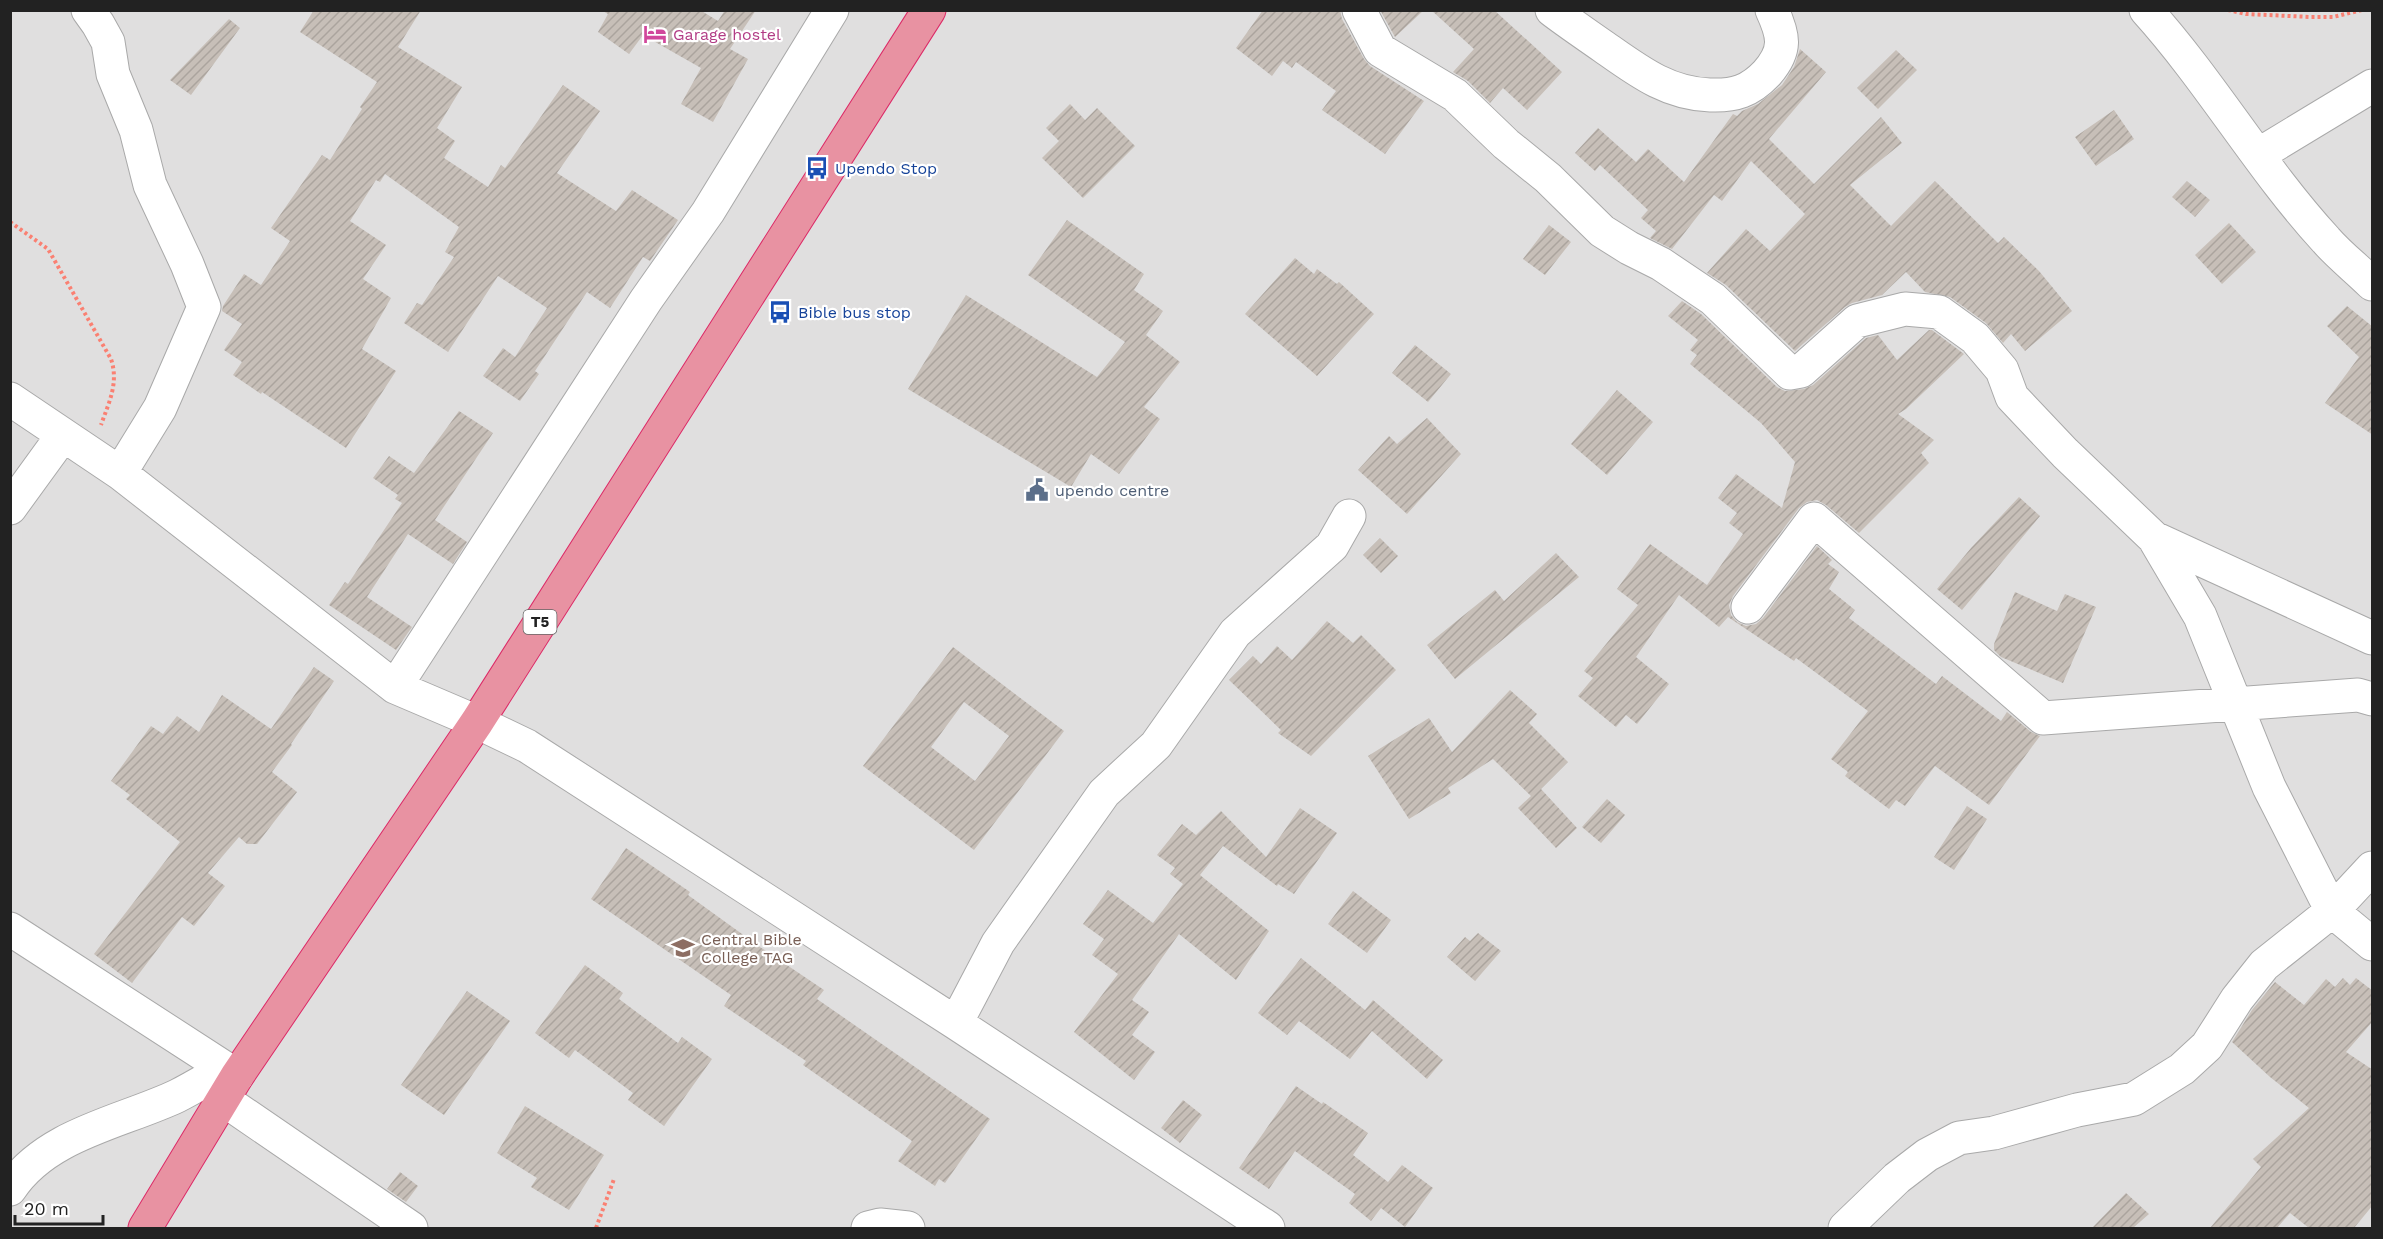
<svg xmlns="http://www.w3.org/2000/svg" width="2383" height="1239" font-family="'Work Sans',sans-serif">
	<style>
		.residential { fill: #e0dfdf }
		.building { fill: url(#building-hatch); fill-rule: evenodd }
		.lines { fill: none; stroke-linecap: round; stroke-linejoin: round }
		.minor-casing { stroke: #a9a9a9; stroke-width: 35 }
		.highway-casing { stroke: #dc2a67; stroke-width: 35 }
		.path { stroke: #fa8072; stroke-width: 4; stroke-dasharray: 3 3; stroke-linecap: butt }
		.minor { stroke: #fff; stroke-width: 33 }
		.highway { stroke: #e892a2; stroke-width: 33 }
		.labels { text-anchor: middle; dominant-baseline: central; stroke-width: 4.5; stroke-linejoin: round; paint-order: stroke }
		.shield { fill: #fff; stroke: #646464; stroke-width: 1.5 }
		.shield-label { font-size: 15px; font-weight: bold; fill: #222 }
		.hotel-label { font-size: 16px; fill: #b23c85; stroke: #fff; text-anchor: start }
		.transit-label { font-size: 16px; fill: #164399; stroke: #fff; text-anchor: start }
		.service-label { font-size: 16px; fill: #4e5e75; stroke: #fff; text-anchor: start }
		.education-label { font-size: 16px; fill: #785e54; stroke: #fff; text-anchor: start }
	</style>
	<defs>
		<pattern id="building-hatch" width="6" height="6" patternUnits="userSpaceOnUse" patternTransform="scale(1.5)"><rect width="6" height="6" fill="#c7bfb8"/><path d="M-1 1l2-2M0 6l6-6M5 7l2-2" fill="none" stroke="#aba49e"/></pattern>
	</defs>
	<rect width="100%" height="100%" fill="#f2efe9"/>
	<path class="residential" d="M 11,11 L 2372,11 L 2372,1228 L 11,1228 Z"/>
	<path class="building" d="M 314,10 L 421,10 L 398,47 L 462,87 L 437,128 L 455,141 L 444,158 L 488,187 L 501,165 L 505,168 L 563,85 L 600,111 L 557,173 L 616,211 L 632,190 L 678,220 L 650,261 L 643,257 L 610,308 L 587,292 L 535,371 L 539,374 L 520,401 L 483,376 L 503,348 L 515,357 L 547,308 L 498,276 L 448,352 L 404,323 L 417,303 L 422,305 L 454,257 L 445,252 L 459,227 L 385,174 L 380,182 L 376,180 L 350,221 L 386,245 L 363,279 L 391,298 L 362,349 L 396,371 L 346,448 L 262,392 L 261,394 L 233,375 L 242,362 L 224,350 L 242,324 L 222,311 L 223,306 L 244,274 L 261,285 L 290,241 L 271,228 L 322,155 L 330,160 L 362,109 L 360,107 L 377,82 L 300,32 Z
		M 601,10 L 700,10 L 718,21 L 725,10 L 756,10 L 730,49 L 748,59 L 713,122 L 681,104 L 701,68 L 643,35 L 629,54 L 598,32 L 608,14 Z
		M 1263,10 L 1340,10 L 1342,19 L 1364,59 L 1370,66 L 1424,101 L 1385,154 L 1322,110 L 1336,91 L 1296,62 L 1292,68 L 1283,61 L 1272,76 L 1236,48 Z
		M 1380,10 L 1424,10 L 1395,37 Z
		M 1431,10 L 1494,10 L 1562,72 L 1527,110 L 1503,88 L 1490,103 L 1468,81 L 1453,72 L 1474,49 Z
		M 229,19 L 240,28 L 191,95 L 170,80 Z
		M 1800,49 L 1826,72 L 1769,139 L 1814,184 L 1881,117 L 1902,143 L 1850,185 L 1891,226 L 1935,181 L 1998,243 L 2004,237 L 2039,271 L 2072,311 L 2025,351 L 2011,334 L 2003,343 L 1986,323 L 1950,297 L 1925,292 L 1906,272 L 1882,295 L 1852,303 L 1845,307 L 1795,351 L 1726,285 L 1707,273 L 1746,229 L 1770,251 L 1805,214 L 1751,161 L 1722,201 L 1714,195 L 1672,249 L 1650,238 L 1656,231 L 1641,218 L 1648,210 L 1600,165 L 1595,171 L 1575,153 L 1598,128 L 1636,162 L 1648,149 L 1684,182 L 1733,114 L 1737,116 L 1742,111 L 1758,104 L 1782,85 L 1794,67 Z
		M 1896,50 L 1917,70 L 1878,109 L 1857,88 Z
		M 1070,104 L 1085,120 L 1097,108 L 1135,146 L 1083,198 L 1042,158 L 1059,141 L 1046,128 Z
		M 2114,110 L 2134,139 L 2096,166 L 2075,137 Z
		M 2187,181 L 2210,200 L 2195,217 L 2172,197 Z
		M 1067,220 L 1144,274 L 1134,290 L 1163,311 L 1146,335 L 1180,362 L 1144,407 L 1160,419 L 1119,474 L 1091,454 L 1071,487 L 908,389 L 966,295 L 1097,377 L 1125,342 L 1028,275 Z
		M 2229,223 L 2256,252 L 2222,284 L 2195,255 Z
		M 1549,225 L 1571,242 L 1545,275 L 1523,259 Z
		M 1295,258 L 1314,274 L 1317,269 L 1337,284 L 1339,282 L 1374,314 L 1317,376 L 1245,314 Z
		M 1682,301 L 1701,314 L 1777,387 L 1785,391 L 1804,389 L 1813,385 L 1866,338 L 1878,335 L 1897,360 L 1929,330 L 1932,330 L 1964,354 L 1906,409 L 1898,414 L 1934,440 L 1921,453 L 1929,463 L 1859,533 L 1826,505 L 1817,500 L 1807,502 L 1799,508 L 1733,596 L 1729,605 L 1731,615 L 1737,622 L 1746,626 L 1756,624 L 1763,618 L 1817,546 L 1832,560 L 1828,564 L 1839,572 L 1829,589 L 1855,610 L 1849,618 L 1936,684 L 1942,676 L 2001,721 L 2007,712 L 2031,732 L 2040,736 L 1989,805 L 1935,766 L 1905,806 L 1896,800 L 1889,809 L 1845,776 L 1848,772 L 1831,759 L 1868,711 L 1796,658 L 1794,661 L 1728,617 L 1719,627 L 1679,595 L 1636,657 L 1669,684 L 1637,724 L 1626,715 L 1616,727 L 1578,696 L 1593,678 L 1584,671 L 1638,605 L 1617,589 L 1650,544 L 1707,585 L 1743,534 L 1729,523 L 1737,513 L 1718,498 L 1736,474 L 1782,508 L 1795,462 L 1761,423 L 1690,364 L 1697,355 L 1690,350 L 1698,340 L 1668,316 Z
		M 2347,306 L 2373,327 L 2373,435 L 2325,403 L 2359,357 L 2327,326 Z
		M 1415,345 L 1451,374 L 1428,402 L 1392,373 Z
		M 1617,390 L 1653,422 L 1607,475 L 1571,444 Z
		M 459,411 L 493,433 L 435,520 L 467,542 L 453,564 L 408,534 L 367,597 L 412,627 L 396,650 L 329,605 L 345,582 L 348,584 L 402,503 L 395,499 L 398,495 L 373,478 L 389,456 L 414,473 Z
		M 1427,418 L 1461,454 L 1407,514 L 1358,470 L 1389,436 L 1397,444 Z
		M 2019,497 L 2040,516 L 1962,610 L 1937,589 L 1971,548 Z
		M 1380,538 L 1398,556 L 1381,573 L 1363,555 Z
		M 1556,553 L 1579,577 L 1455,679 L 1427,645 L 1495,590 L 1504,601 Z
		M 2015,592 L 2057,611 L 2065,594 L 2096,607 L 2063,683 L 2001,657 L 1994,650 L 1994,644 Z
		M 1327,621 L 1353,643 L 1361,635 L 1396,670 L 1311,756 L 1278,733 L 1281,730 L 1229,680 L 1253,656 L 1261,664 L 1277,646 L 1292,660 Z
		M 953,647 L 1064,731 L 974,850 L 863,766 ZM 964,702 L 1009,736 L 975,781 L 931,747 Z
		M 314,667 L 334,681 L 291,744 L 292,745 L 272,772 L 297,792 L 257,844 L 247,844 L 239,837 L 208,873 L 225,886 L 194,926 L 182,917 L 132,983 L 94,954 L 180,842 L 126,799 L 130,795 L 111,781 L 151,726 L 163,734 L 177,716 L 199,732 L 222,695 L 271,729 Z
		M 1510,690 L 1537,714 L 1529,723 L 1568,762 L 1541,789 L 1577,828 L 1556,848 L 1518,808 L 1531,796 L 1493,759 L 1448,788 L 1451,793 L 1409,819 L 1368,756 L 1429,718 L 1452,752 Z
		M 1607,799 L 1625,815 L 1601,843 L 1582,827 Z
		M 1967,806 L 1987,819 L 1954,870 L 1934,857 Z
		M 1300,808 L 1337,833 L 1294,894 L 1278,884 L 1277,886 L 1223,846 L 1200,875 L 1269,931 L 1236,980 L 1179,934 L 1132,1000 L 1149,1012 L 1132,1035 L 1155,1052 L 1134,1080 L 1074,1032 L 1118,974 L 1092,955 L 1104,939 L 1083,924 L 1108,890 L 1153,923 L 1183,884 L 1170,874 L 1175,868 L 1157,855 L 1182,824 L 1196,835 L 1221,811 L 1266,857 Z
		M 626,848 L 690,892 L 688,895 L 760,947 L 824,990 L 817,999 L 990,1119 L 945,1183 L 939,1179 L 935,1186 L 898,1161 L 912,1141 L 803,1065 L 806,1061 L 724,1006 L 731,995 L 591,899 Z
		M 1353,891 L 1391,920 L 1367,953 L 1328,924 Z
		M 1478,933 L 1501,951 L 1475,981 L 1447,957 L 1465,937 L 1470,941 Z
		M 1301,958 L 1365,1010 L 1373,1000 L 1443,1060 L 1427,1079 L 1372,1031 L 1350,1059 L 1299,1021 L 1287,1035 L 1258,1013 Z
		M 585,965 L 623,993 L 619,999 L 678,1043 L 682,1037 L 712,1059 L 664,1126 L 628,1100 L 633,1093 L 575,1050 L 569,1058 L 535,1033 Z
		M 2343,978 L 2350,985 L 2356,978 L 2373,991 L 2373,1021 L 2346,1052 L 2373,1070 L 2373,1205 L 2354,1228 L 2309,1228 L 2290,1213 L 2277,1228 L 2210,1228 L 2261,1167 L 2253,1159 L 2309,1108 L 2270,1077 L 2232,1042 L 2252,1010 L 2275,982 L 2304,1005 L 2326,979 L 2335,987 Z
		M 467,991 L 510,1021 L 444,1115 L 401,1085 Z
		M 1296,1086 L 1322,1104 L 1323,1102 L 1368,1133 L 1353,1155 L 1388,1182 L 1402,1165 L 1433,1188 L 1405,1227 L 1381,1208 L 1371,1221 L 1349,1203 L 1355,1194 L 1295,1151 L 1269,1189 L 1239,1168 Z
		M 1183,1100 L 1202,1115 L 1180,1143 L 1161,1128 Z
		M 525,1106 L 604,1155 L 569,1210 L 531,1187 L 537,1178 L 497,1153 Z
		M 400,1172 L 418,1186 L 406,1202 L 387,1189 Z
		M 2126,1193 L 2149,1214 L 2133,1228 L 2092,1228 Z"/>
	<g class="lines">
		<g class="minor-casing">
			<path id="minor" d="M 88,10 L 98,24 L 108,42 L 113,74 L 136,130 L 150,185 L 187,264 L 204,307 L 160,408 L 120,473
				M 1359,10 L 1380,50 L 1455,95 L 1506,144 L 1548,178 L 1602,231 L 1629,248 L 1661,264 L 1713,299 L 1790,373 L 1801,371 L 1857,321 L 1905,309 L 1939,312 L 1975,338 L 2002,370 L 2012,397 L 2065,453 L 2154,538 L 2200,616 L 2269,787 L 2332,911 L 2372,944
				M 1552,10 C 1569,23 1587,35 1604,47 C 1638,71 1668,94 1710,95 C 1735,96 1750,91 1767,73 C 1787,50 1784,36 1772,10
				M 2146,10 C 2211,82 2260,168 2326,240 C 2340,256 2357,269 2372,284
				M 2258,155 L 2372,86
				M 10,399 L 120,473 L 395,687 L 477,722 L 527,746 L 956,1023 L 1268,1228
				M 10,508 L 63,435
				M 2154,538 L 2372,638
				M 1748,607 L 1814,519 L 2043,718 L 2358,695 L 2372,699
				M 395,687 L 646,300 L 708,212 L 832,10
				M 10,929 L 237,1076
				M 956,1023 L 998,943 L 1104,793 L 1156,745 L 1235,633 L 1332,546 L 1349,516
				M 224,1100 L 411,1228
				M 10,1189 C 46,1134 122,1122 177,1096 C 193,1088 209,1078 225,1069
				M 868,1228 L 880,1225 L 908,1228
				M 1845,1228 L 1897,1178 L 1927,1155 L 1959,1138 L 1994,1133 L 2077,1110 L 2134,1099 L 2182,1069 L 2207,1046 L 2237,999 L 2264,965 L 2332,911 L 2372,868"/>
		</g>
		<g class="highway-casing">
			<path id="highway" d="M 145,1228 L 237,1076 L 477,722 L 929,10"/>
		</g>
		<path class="path" d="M 2228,10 L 2246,14 L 2311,17 L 2333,17 L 2362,10
			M 10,222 L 48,249 L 111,359 C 119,383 109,402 101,425
			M 596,1228 L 614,1179"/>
		<use href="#minor" class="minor"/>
		<use href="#highway" class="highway"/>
	</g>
	<defs>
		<g id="hotel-bare" transform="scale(1.8)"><path d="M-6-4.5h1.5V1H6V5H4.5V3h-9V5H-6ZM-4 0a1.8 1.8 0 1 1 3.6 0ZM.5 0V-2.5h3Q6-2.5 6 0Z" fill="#d1479c" stroke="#fff" stroke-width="2.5" paint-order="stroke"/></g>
		<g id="bus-bare" transform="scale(1.8)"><path d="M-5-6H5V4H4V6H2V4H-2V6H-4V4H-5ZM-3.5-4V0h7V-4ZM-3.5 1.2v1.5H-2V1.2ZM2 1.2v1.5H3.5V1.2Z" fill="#1a4fb4" stroke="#fff" stroke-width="2.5" paint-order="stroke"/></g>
		<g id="civic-bare" transform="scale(1.8)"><path d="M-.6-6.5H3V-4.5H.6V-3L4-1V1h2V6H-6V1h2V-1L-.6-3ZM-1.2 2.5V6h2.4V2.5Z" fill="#5c6f8a" stroke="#fff" stroke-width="2.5" paint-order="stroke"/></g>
		<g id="university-bare" transform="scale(1.8)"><path d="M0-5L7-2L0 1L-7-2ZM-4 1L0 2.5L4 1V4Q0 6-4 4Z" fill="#8d6e63" stroke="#fff" stroke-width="2.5" paint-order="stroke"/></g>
	</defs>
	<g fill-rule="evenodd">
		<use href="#hotel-bare" x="655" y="34"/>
		<use href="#bus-bare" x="817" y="168"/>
		<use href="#bus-bare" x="780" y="312"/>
		<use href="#civic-bare" x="1037" y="490"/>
		<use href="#university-bare" x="683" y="948"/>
	</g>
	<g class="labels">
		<rect class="shield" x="523.5" y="610" width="33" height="24" rx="4.5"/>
		<g class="shield-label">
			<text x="540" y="622">T5</text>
		</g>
		<g class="hotel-label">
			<text x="673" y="34">Garage hostel</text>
		</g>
		<g class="transit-label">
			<text x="835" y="168">Upendo Stop</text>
			<text x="798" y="312">Bible bus stop</text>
		</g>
		<g class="service-label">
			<text x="1055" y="490">upendo centre</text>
		</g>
		<g class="education-label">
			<text x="701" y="939">Central Bible<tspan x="701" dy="18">College TAG</tspan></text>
		</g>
	</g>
	<rect width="2383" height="1239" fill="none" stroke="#222222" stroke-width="24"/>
	<path d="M15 1215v9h88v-9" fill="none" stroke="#222222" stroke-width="3"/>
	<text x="24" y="1215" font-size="18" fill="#222222" stroke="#ffffff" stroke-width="4.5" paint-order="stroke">20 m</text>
</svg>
